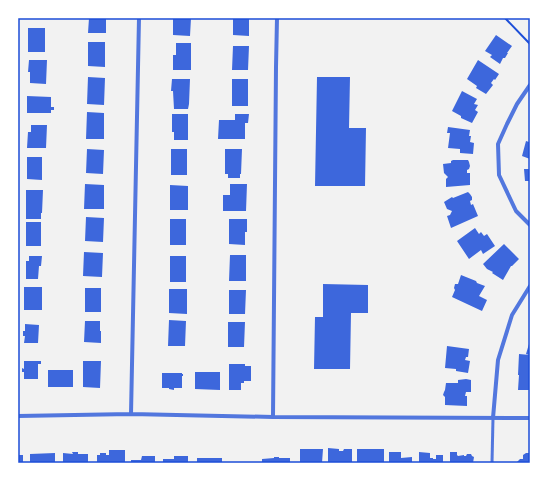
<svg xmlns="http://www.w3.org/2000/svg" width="548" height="481" font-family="Raleway,sans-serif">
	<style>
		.building { fill: #3d67dc }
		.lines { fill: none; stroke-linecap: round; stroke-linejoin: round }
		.path { stroke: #1d4ed8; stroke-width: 2 }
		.service { stroke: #5277de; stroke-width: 3 }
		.minor { stroke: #5277de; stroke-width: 4 }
		.neatline { fill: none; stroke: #1d4ed8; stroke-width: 1.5 }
	</style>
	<rect width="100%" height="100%" fill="#f2f2f2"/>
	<path class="building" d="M 89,18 L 106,18 L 106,33 L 88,33 Z
		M 173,18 L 191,18 L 190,36 L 173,35 Z
		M 233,18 L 249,18 L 249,36 L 233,35 Z
		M 28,28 L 45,28 L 45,52 L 28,52 Z
		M 496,35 L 512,46 L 507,53 L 508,53 L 505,58 L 503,58 L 500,64 L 490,57 L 492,55 L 485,51 Z
		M 88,42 L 105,42 L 105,67 L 88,66 Z
		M 176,43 L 191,43 L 191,70 L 173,70 L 173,55 L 176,55 Z
		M 233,46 L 249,46 L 248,70 L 232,70 Z
		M 29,60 L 47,60 L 46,84 L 30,83 L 30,72 L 28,72 Z
		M 478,60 L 499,74 L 495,80 L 494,79 L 491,83 L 493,85 L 486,94 L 476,88 L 477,86 L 467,79 Z
		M 88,77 L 105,78 L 104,105 L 87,104 Z
		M 317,77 L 350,77 L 349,128 L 366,128 L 365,186 L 315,186 Z
		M 172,79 L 190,79 L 189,104 L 188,109 L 174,109 L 173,91 L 171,91 Z
		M 232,79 L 248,79 L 248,106 L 232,106 Z
		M 462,91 L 477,99 L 474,104 L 478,105 L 475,110 L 478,112 L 472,123 L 461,118 L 461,116 L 452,111 Z
		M 27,96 L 51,97 L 51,107 L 54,107 L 54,110 L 51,110 L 51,113 L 27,113 Z
		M 87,112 L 104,113 L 104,139 L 86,139 Z
		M 172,114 L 188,114 L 188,140 L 174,140 L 174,132 L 172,132 Z
		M 235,114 L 249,114 L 248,123 L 245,123 L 245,139 L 218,139 L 219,120 L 235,120 Z
		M 31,125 L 47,125 L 46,148 L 27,148 L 28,132 L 31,132 Z
		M 448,127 L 470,130 L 469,136 L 471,136 L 470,142 L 474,143 L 473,154 L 460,153 L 460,149 L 448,148 L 450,133 L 447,133 Z
		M 530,139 L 530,159 L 522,156 L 526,141 L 529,142 Z
		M 87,149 L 104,150 L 103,174 L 86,173 Z
		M 171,149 L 187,149 L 187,175 L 171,175 Z
		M 225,149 L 242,149 L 241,174 L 240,174 L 240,178 L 228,178 L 228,174 L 225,174 Z
		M 27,157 L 42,157 L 42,180 L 27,179 Z
		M 453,160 L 468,160 L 469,162 L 470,166 L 469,169 L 467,170 L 467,173 L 470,173 L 470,185 L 446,187 L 446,179 L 448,177 L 444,173 L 443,164 L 451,163 L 451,161 Z
		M 524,169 L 530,169 L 530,181 L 525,181 Z
		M 85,184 L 104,185 L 104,209 L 84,209 Z
		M 230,184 L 247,184 L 246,211 L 223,211 L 223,195 L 230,195 Z
		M 170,185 L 188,186 L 188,210 L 170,210 Z
		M 26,190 L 43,190 L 42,213 L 41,213 L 41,219 L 26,219 Z
		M 468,192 L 470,194 L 472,197 L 472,200 L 470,201 L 471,205 L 473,204 L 478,216 L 451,228 L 447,216 L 450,215 L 452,211 L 447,209 L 444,202 L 452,197 L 453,198 Z
		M 86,217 L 104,218 L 103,242 L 85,241 Z
		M 170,219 L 186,219 L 186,245 L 170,245 Z
		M 229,219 L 247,219 L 247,232 L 245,232 L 245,245 L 229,244 Z
		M 26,222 L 41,222 L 41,246 L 26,246 Z
		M 475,228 L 479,234 L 481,232 L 484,236 L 487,234 L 495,246 L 483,254 L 481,250 L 469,259 L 457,241 Z
		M 504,244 L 519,259 L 512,266 L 511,266 L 503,280 L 492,273 L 493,272 L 487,269 L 483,264 Z
		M 84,252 L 103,253 L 102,277 L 83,276 Z
		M 230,255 L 246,255 L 246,281 L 229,281 Z
		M 29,256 L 42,256 L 41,266 L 39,266 L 38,279 L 26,279 L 26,261 L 29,261 Z
		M 170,256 L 186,256 L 186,282 L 170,282 Z
		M 461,275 L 476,281 L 477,283 L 485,286 L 479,296 L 487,300 L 482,311 L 452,297 L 455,290 L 454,288 L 455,284 L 458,284 Z
		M 323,284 L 368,285 L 368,313 L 351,313 L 350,369 L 314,369 L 315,317 L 323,317 Z
		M 24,287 L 42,287 L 42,310 L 24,310 Z
		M 85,288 L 101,288 L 101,312 L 85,312 Z
		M 169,289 L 187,289 L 187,314 L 169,313 Z
		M 229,290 L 246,290 L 245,314 L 229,314 Z
		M 169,320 L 186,321 L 185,346 L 168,346 Z
		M 85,321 L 100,321 L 100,331 L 101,331 L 101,343 L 84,342 Z
		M 228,322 L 245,322 L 244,347 L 228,347 Z
		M 25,324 L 39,325 L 38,343 L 24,343 L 25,336 L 23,336 L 23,331 L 25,331 Z
		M 529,344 L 530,344 L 530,355 L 526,354 Z
		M 447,346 L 469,349 L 468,357 L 466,357 L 465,360 L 470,361 L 468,373 L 456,371 L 456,369 L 445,368 Z
		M 519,354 L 530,355 L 530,390 L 518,390 L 519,375 L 518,375 Z
		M 24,361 L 41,361 L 41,364 L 38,364 L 38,379 L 24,379 L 24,372 L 22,372 L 22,368 L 24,369 Z
		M 83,361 L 101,361 L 100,388 L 83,387 Z
		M 229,364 L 245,364 L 245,366 L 251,366 L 251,381 L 244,381 L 244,383 L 241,383 L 241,390 L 229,390 Z
		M 48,370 L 73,370 L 73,387 L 48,387 Z
		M 195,372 L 220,372 L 220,390 L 195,389 Z
		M 162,373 L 182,373 L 182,374 L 183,374 L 183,376 L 182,376 L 182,388 L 174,388 L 174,390 L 169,389 L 169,388 L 162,388 Z
		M 466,379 L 471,380 L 471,392 L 466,392 L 465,396 L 467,396 L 467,406 L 445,405 L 445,397 L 443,395 L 444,392 L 445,390 L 446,383 L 458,383 L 458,380 Z
		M 328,448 L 339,449 L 339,451 L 343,451 L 344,449 L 352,449 L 352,463 L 328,463 Z
		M 300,449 L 323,449 L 322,463 L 300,463 Z
		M 357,449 L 384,449 L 384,463 L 357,463 Z
		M 109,450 L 125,450 L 125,463 L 97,463 L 97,455 L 100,455 L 100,453 L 106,453 L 106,455 L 109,455 Z
		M 72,452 L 78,452 L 78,454 L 88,454 L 88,463 L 63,463 L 63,453 L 73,454 Z
		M 389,452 L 401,452 L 401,458 L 412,457 L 412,463 L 389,463 Z
		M 419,452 L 430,453 L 430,458 L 433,458 L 433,459 L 436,459 L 436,455 L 443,455 L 443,463 L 419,463 Z
		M 450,452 L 457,452 L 457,455 L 458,456 L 464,455 L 464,456 L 466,456 L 467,454 L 471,454 L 472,456 L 474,457 L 473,463 L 450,463 Z
		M 55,453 L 55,463 L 30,463 L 30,454 Z
		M 526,453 L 529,453 L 530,454 L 530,463 L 516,463 L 520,459 L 523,459 L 523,455 Z
		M 18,455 L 23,455 L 23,463 L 18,463 Z
		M 142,456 L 155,456 L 155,463 L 131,463 L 131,460 L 141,460 Z
		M 174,456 L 188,456 L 188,463 L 163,463 L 163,459 L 174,459 Z
		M 274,457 L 279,457 L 279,458 L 290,458 L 290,463 L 262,463 L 262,459 L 274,458 Z
		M 197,458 L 222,458 L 222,463 L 197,463 Z"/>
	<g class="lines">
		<path class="path" d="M 505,18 L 530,44"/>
		<path class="service" d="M 492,463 L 493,418"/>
		<path class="minor" d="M 530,85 L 517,104 L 507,124 L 498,144 L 499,175 L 516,211 L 530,225
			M 131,414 L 139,18
			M 18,416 L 131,414 L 273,417 L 530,418
			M 273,417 L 276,67 L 277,18
			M 493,418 L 498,360 L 512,315 L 530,286"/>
	</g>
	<rect width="548" height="481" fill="none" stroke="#ffffff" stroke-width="38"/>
	<rect x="19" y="19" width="510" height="443" class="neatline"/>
</svg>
